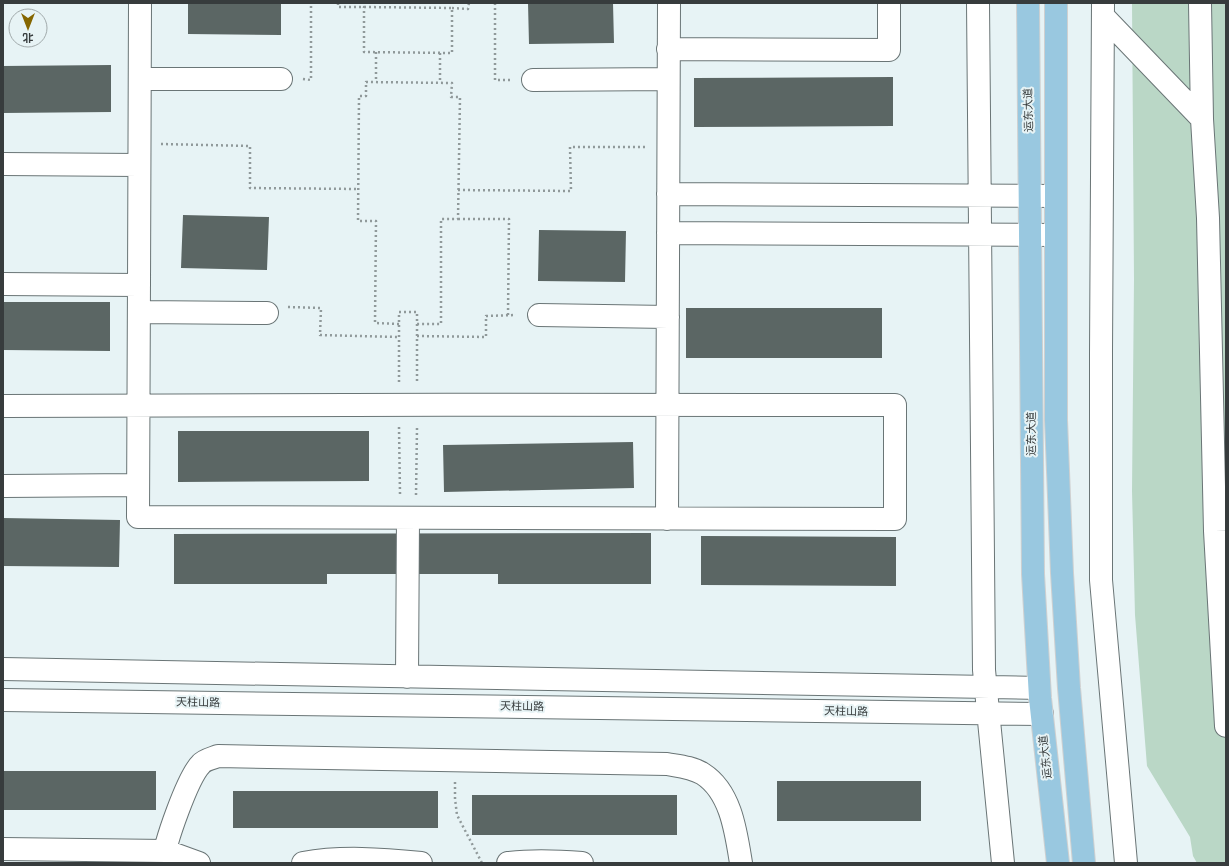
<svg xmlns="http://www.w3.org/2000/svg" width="1229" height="866" font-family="Overpass,'Noto Sans SC',sans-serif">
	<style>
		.green { fill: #bad7c6 }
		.building { fill: #5b6664 }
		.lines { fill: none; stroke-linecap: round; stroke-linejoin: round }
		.minor-casing { stroke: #6a7576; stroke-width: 24 }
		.major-casing { stroke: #cfd0d0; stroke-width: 24 }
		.path { stroke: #90999a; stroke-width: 2.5; stroke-dasharray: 2 3; stroke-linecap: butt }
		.minor { stroke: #fff; stroke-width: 22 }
		.major { stroke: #99c8e0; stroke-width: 22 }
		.labels { text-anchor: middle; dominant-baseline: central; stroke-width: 4; stroke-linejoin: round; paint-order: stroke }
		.street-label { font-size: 11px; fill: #373c3d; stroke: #e7f3f5 }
	</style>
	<rect width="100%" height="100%" fill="#e7f3f5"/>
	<path class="green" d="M 1132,3 L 1226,3 L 1226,863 L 1197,863 L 1193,856 L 1190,837 L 1147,766 L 1135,615 L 1132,491 L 1134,279 Z"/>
	<path class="building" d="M 188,3 L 281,3 L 281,35 L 188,34 Z
		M 528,3 L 613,3 L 614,43 L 529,44 Z
		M 111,65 L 111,112 L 3,113 L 3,66 Z
		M 893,77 L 893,126 L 694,127 L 694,78 Z
		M 183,215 L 269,217 L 267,270 L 181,268 Z
		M 539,230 L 626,231 L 625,282 L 538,281 Z
		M 3,302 L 110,302 L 110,351 L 3,350 Z
		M 686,308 L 882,308 L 882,358 L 686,358 Z
		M 178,431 L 369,431 L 369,481 L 178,482 Z
		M 633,442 L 634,488 L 444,492 L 443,445 Z
		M 3,518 L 120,520 L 119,567 L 3,566 Z
		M 651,533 L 651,584 L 498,584 L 498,574 L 327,574 L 327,584 L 174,584 L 174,534 Z
		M 701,536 L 896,537 L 896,586 L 701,585 Z
		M 3,771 L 156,771 L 156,810 L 3,810 Z
		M 777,781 L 921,781 L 921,821 L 777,821 Z
		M 233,791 L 438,791 L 438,828 L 233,828 Z
		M 472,795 L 677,795 L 677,835 L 472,835 Z"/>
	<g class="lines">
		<g class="minor-casing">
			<path id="minor" d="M 978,3 L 984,670 L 1003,863
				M 1103,3 L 1101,353 L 1101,580 L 1126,863
				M 1200,3 L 1202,119 L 1208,218 L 1215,531 L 1226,726
				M 1104,17 L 1202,119
				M 668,49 L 889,50 L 889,3
				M 140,79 L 281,79
				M 533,80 L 668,79
				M 3,164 L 139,165
				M 668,194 L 1056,196
				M 668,233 L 1056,235
				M 3,284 L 139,285
				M 139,312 L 267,313
				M 539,315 L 668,317
				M 3,406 C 300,406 598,403 895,405 L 895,519 L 138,517 C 138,439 138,362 139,285 L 140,3
				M 3,486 L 138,485
				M 667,519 L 669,3
				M 3,669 L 1039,688
				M 407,677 L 408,518
				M 3,700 L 1042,714
				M 3,849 L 166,851 L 199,863
				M 163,863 C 164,844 188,777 201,764 C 204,760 213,758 218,756 L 667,764 C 678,766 692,767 703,774 C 731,792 736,832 741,863
				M 303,863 C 341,856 382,859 421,863
				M 508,863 C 533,860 557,861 582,863"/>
		</g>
		<g class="major-casing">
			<path id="major" d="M 1028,3 L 1033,574 L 1040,698 L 1058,863
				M 1056,3 L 1056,420 L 1062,573 L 1069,688 L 1084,863"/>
		</g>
		<path class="path" d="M 338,3 L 338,7 L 364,7
			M 495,3 L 495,80 L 510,80
			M 364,7 L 452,8 L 452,53 L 364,52 Z
			M 452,8 L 468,9 L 469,3
			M 376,52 L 376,82
			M 440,53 L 440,83
			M 303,79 L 311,80 L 311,3
			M 161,144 L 250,146 L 250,188 L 359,189
			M 458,190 L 571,191 L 570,147 L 646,147
			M 458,219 L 509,219 L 508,315
			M 288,307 L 321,308 L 320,335 L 399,337
			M 399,324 L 375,323 L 376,221 L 358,221 L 359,96 L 366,96 L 366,82 L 452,83 L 451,97 L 460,97 L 458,219 L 441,219 L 441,324 L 417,324
			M 417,336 L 486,337 L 486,316 L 516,315
			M 399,382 L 399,312 L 417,312 L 417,381
			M 399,427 L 400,494
			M 416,495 L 417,428
			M 455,782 L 455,799 L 457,815 L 482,863"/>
		<use href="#minor" class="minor"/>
		<use href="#major" class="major"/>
	</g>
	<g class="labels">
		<g class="street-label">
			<text transform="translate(1029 110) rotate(-91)">运东大道</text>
			<text transform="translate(1032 434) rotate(-90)">运东大道</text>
			<text transform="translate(198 703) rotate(1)">天柱山路</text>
			<text transform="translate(522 707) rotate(1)">天柱山路</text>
			<text transform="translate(846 712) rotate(1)">天柱山路</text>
			<text transform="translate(1046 757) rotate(-96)">运东大道</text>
		</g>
	</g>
	<rect width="1229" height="866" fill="none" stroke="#373c3d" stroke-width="8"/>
	<g transform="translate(28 28) rotate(180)"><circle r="19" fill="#e7f3f5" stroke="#a1aaab"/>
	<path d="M0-3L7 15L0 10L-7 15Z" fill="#856600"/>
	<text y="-6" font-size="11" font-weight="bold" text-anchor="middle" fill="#373c3d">北</text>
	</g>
</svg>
